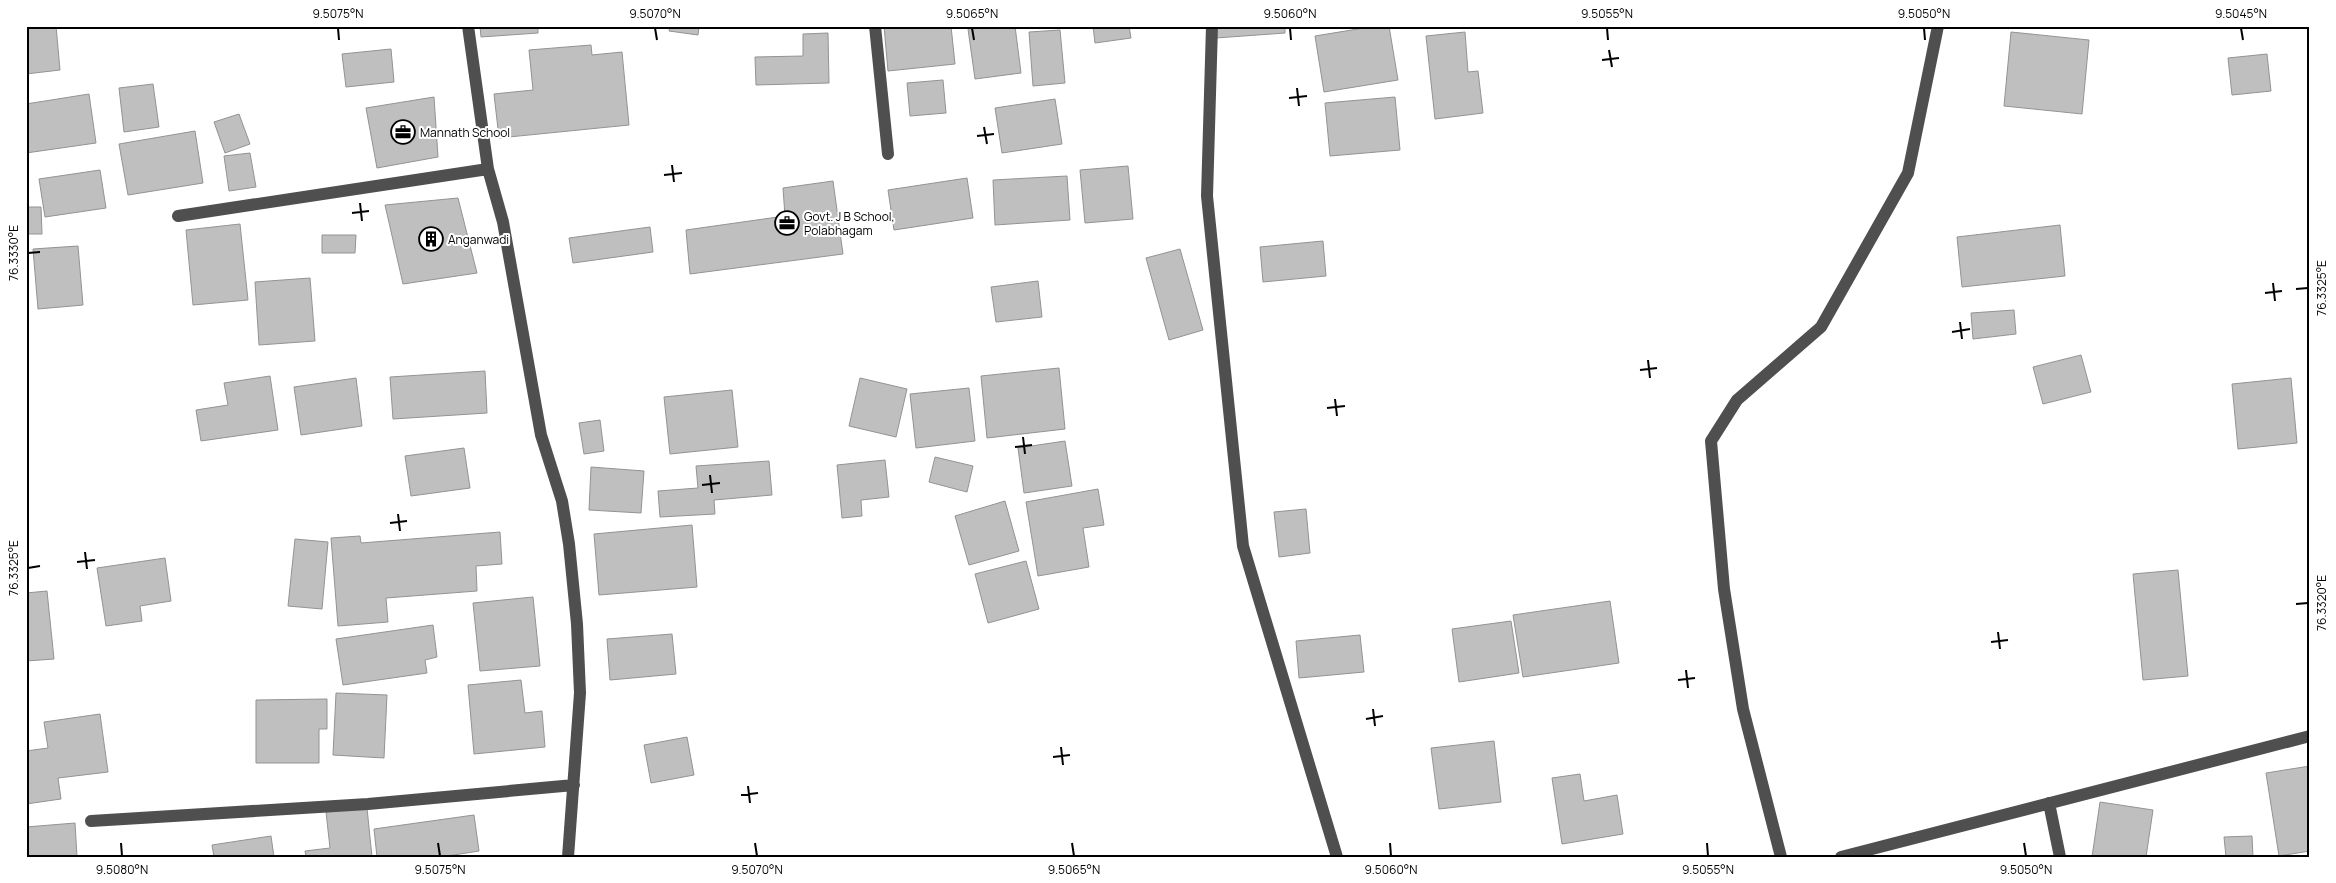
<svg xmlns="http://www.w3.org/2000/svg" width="2336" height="883" font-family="Manrope,sans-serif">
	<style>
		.building { fill: #bfbfbf; stroke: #939393 }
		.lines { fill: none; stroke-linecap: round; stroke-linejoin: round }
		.minor { stroke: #4f4f4f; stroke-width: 12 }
		.ticks { fill: none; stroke: #000; stroke-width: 2 }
		.labels { text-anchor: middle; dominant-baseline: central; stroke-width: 4; stroke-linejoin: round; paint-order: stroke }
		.poi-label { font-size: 12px; fill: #000; stroke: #fff; text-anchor: start }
		.neatline { fill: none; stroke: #000; stroke-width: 2 }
		.ticks-label { font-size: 12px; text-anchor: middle; fill: #000 }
	</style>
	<rect width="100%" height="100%" fill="#fff"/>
	<path class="building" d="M 26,26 L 56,26 L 60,70 L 26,74 Z
		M 480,26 L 538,26 L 538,33 L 481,37 Z
		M 670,26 L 699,26 L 698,35 L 669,31 Z
		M 884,26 L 951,26 L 955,64 L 888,71 Z
		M 985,26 L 1015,26 L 1021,73 L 975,79 L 968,29 Z
		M 1093,26 L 1129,26 L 1131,38 L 1095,43 Z
		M 1215,26 L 1285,26 L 1285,33 L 1216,38 Z
		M 1376,26 L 1389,26 L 1398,80 L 1324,92 L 1315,36 Z
		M 1060,30 L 1065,83 L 1033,86 L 1029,32 Z
		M 1465,32 L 1468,72 L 1478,71 L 1483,113 L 1435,119 L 1426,36 Z
		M 2011,32 L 2089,40 L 2082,114 L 2004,106 Z
		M 828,33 L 829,83 L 756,85 L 755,57 L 803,56 L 803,34 Z
		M 591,45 L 592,55 L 622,52 L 629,125 L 499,138 L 494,94 L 533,90 L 529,50 Z
		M 391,49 L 394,82 L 346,87 L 342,54 Z
		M 2267,54 L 2271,91 L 2232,95 L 2228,58 Z
		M 943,80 L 946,113 L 910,116 L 907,83 Z
		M 153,84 L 159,127 L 124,132 L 119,88 Z
		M 89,94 L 96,143 L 26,153 L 26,104 Z
		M 434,97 L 438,157 L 377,168 L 366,108 Z
		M 1395,97 L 1400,150 L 1330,156 L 1325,103 Z
		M 1055,99 L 1062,144 L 1002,153 L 995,108 Z
		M 239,114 L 250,144 L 225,153 L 214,122 Z
		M 195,131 L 203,183 L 128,195 L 119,144 Z
		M 250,153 L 256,187 L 229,191 L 224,156 Z
		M 1128,166 L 1133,219 L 1085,223 L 1080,170 Z
		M 100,170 L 106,208 L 45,217 L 39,179 Z
		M 1067,176 L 1070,220 L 995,225 L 993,180 Z
		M 967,178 L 973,218 L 894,230 L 888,190 Z
		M 833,181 L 843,254 L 690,274 L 686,230 L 785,216 L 783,188 Z
		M 458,198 L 477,273 L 403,284 L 385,205 Z
		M 26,207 L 41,207 L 42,234 L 26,234 Z
		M 240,224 L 248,300 L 193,305 L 186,230 Z
		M 2060,225 L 2065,276 L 1962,287 L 1957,237 Z
		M 650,227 L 653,252 L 573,263 L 569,238 Z
		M 322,235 L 356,235 L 355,253 L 322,253 Z
		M 1323,241 L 1326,276 L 1263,282 L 1260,247 Z
		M 78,246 L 83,305 L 38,309 L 33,249 Z
		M 1180,249 L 1203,330 L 1169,340 L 1146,258 Z
		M 310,278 L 315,341 L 259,345 L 255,282 Z
		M 1038,281 L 1042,317 L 996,322 L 991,287 Z
		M 2014,310 L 2016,334 L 1973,339 L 1971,313 Z
		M 2081,355 L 2091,392 L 2043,404 L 2033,367 Z
		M 1059,368 L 1065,429 L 987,438 L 981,376 Z
		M 485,371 L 487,413 L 393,419 L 390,377 Z
		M 270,376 L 278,430 L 201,441 L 196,410 L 228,405 L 224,383 Z
		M 356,378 L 362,426 L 301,435 L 294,387 Z
		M 860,378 L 907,389 L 896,437 L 849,426 Z
		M 2291,378 L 2297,443 L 2238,449 L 2232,384 Z
		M 969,388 L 975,441 L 916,448 L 910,394 Z
		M 732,390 L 738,447 L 670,454 L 664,397 Z
		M 600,420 L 604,451 L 584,454 L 579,423 Z
		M 1065,441 L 1072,486 L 1024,493 L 1018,448 Z
		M 464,448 L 470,488 L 411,496 L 405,456 Z
		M 935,457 L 973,466 L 967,492 L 929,482 Z
		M 885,460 L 889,497 L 861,500 L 862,516 L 842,518 L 837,465 Z
		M 769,461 L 772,495 L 714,500 L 715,514 L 660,517 L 658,491 L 698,488 L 696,466 Z
		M 591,467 L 644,471 L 641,513 L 589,510 Z
		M 1098,489 L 1104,525 L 1083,528 L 1089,567 L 1038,576 L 1026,502 Z
		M 1005,501 L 1019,551 L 969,565 L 955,516 Z
		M 1306,509 L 1310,553 L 1279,557 L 1274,512 Z
		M 692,525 L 697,587 L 599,595 L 594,534 Z
		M 500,532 L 502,564 L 476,566 L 477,591 L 386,598 L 388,622 L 338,626 L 331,538 L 360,536 L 361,543 Z
		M 295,539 L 328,542 L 322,609 L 288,606 Z
		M 165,558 L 171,601 L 140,606 L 142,621 L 106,626 L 97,568 Z
		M 1026,561 L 1039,609 L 988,623 L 975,574 Z
		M 2178,570 L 2188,676 L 2143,680 L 2133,574 Z
		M 47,591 L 54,659 L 26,661 L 26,593 Z
		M 533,597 L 540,666 L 480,671 L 473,603 Z
		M 1610,601 L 1619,663 L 1523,677 L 1513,615 Z
		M 1511,621 L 1519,673 L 1459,682 L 1452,629 Z
		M 433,625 L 437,657 L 425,660 L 427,673 L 343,685 L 336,639 Z
		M 672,634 L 676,674 L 610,680 L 607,639 Z
		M 1360,635 L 1364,672 L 1299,678 L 1296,641 Z
		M 521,680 L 525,713 L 542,711 L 545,747 L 474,754 L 468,685 Z
		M 336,693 L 387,695 L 384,758 L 333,755 Z
		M 327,699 L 327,729 L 319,729 L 319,763 L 256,763 L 256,700 Z
		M 100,714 L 108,772 L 58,778 L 61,799 L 26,804 L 26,751 L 48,748 L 44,722 Z
		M 687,737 L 694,775 L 651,783 L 644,745 Z
		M 1494,741 L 1501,802 L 1439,809 L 1431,748 Z
		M 2310,766 L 2310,851 L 2279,856 L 2266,773 Z
		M 1580,774 L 1584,801 L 1617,795 L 1623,834 L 1562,844 L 1552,778 Z
		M 2100,802 L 2153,810 L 2146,857 L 2092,857 Z
		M 367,808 L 372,857 L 306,857 L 305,851 L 330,848 L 326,812 Z
		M 474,815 L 479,851 L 441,857 L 377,857 L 374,829 Z
		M 75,823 L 77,857 L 26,857 L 26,827 Z
		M 271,836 L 274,857 L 214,857 L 212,845 Z
		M 2252,836 L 2253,857 L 2226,857 L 2224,837 Z"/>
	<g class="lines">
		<path class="minor" d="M 468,26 L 488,169 L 503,222 L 541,435 L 562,501 L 569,544 L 577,624 L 580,693 L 568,857
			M 875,26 L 888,154
			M 1212,26 L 1207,196 L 1243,546 L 1337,857
			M 178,216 L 488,169
			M 2049,803 L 2060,857
			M 91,821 L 368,804 L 574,785
			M 1781,857 L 1743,709 L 1724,589 L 1711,441 L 1737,400 L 1821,327 L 1908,173 L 1938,26
			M 1841,857 L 2310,736"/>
	</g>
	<path class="ticks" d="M 338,28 L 339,40M 655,28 L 657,40M 972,28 L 974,40M 1290,28 L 1291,40M 1607,28 L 1608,40M 1924,28 L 1925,40M 2241,28 L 2243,40M 1609,50 L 1612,67M 1602,60 L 1619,58M 1297,88 L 1299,106M 1289,98 L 1307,96M 984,127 L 987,144M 977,136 L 994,134M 672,165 L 674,182M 664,175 L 682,173M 360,203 L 362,221M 352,213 L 369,211M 28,253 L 40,252M 2273,283 L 2275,301M 2296,289 L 2308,288M 2265,293 L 2282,291M 1960,322 L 1962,339M 1952,332 L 1970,329M 1648,360 L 1650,378M 1640,370 L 1657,368M 1335,399 L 1337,416M 1327,408 L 1345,406M 1023,437 L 1025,454M 1015,447 L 1032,445M 710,475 L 712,493M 702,485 L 720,483M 398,514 L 400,531M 390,523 L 407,521M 85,552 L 87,569M 77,562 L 95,560M 28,568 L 40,566M 2296,604 L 2308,603M 1998,632 L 2000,649M 1991,642 L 2008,640M 1686,670 L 1688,688M 1678,680 L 1695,678M 1373,709 L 1375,726M 1366,719 L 1383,716M 1061,747 L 1063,765M 1053,757 L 1070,755M 748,786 L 750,803M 741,795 L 758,793M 121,843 L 122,856M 438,843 L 440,856M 755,843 L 757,856M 1072,843 L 1074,856M 1390,843 L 1391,856M 1707,843 L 1708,856M 2024,843 L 2026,856"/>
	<defs>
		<g id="office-ring" transform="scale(1.25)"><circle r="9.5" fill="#fff" stroke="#000" stroke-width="1.5"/><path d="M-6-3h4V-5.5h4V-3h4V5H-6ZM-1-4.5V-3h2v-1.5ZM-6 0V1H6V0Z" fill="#000"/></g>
		<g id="building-ring" transform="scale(1.25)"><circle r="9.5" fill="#fff" stroke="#000" stroke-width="1.5"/><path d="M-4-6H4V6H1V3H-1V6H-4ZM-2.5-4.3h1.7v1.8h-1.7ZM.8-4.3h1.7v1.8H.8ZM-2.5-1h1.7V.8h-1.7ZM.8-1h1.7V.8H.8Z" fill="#000"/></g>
	</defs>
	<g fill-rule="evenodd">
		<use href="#office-ring" x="403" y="132"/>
		<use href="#office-ring" x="787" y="223"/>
		<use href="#building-ring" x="431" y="239"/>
	</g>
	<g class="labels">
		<g class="poi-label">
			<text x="420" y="132">Mannath School</text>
			<text x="804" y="216">Govt. J B School,<tspan x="804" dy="14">Polabhagam</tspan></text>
			<text x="448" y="239">Anganwadi</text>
		</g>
	</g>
	<rect width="2336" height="883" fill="none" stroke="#ffffff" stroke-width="55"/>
	<rect x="28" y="28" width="2280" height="828" class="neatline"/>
	<g class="ticks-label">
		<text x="338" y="18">9.5075°N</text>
		<text x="655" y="18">9.5070°N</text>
		<text x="972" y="18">9.5065°N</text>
		<text x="1290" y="18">9.5060°N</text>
		<text x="1607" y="18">9.5055°N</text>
		<text x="1924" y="18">9.5050°N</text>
		<text x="2241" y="18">9.5045°N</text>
		<text transform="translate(14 253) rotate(-90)" y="4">76.3330°E</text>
		<text transform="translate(2322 288) rotate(-90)" y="4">76.3325°E</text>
		<text transform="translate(14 568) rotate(-90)" y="4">76.3325°E</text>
		<text transform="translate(2322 603) rotate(-90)" y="4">76.3320°E</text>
		<text x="122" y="874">9.5080°N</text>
		<text x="440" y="874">9.5075°N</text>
		<text x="757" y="874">9.5070°N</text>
		<text x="1074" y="874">9.5065°N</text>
		<text x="1391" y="874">9.5060°N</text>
		<text x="1708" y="874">9.5055°N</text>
		<text x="2026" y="874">9.5050°N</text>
	</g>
</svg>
